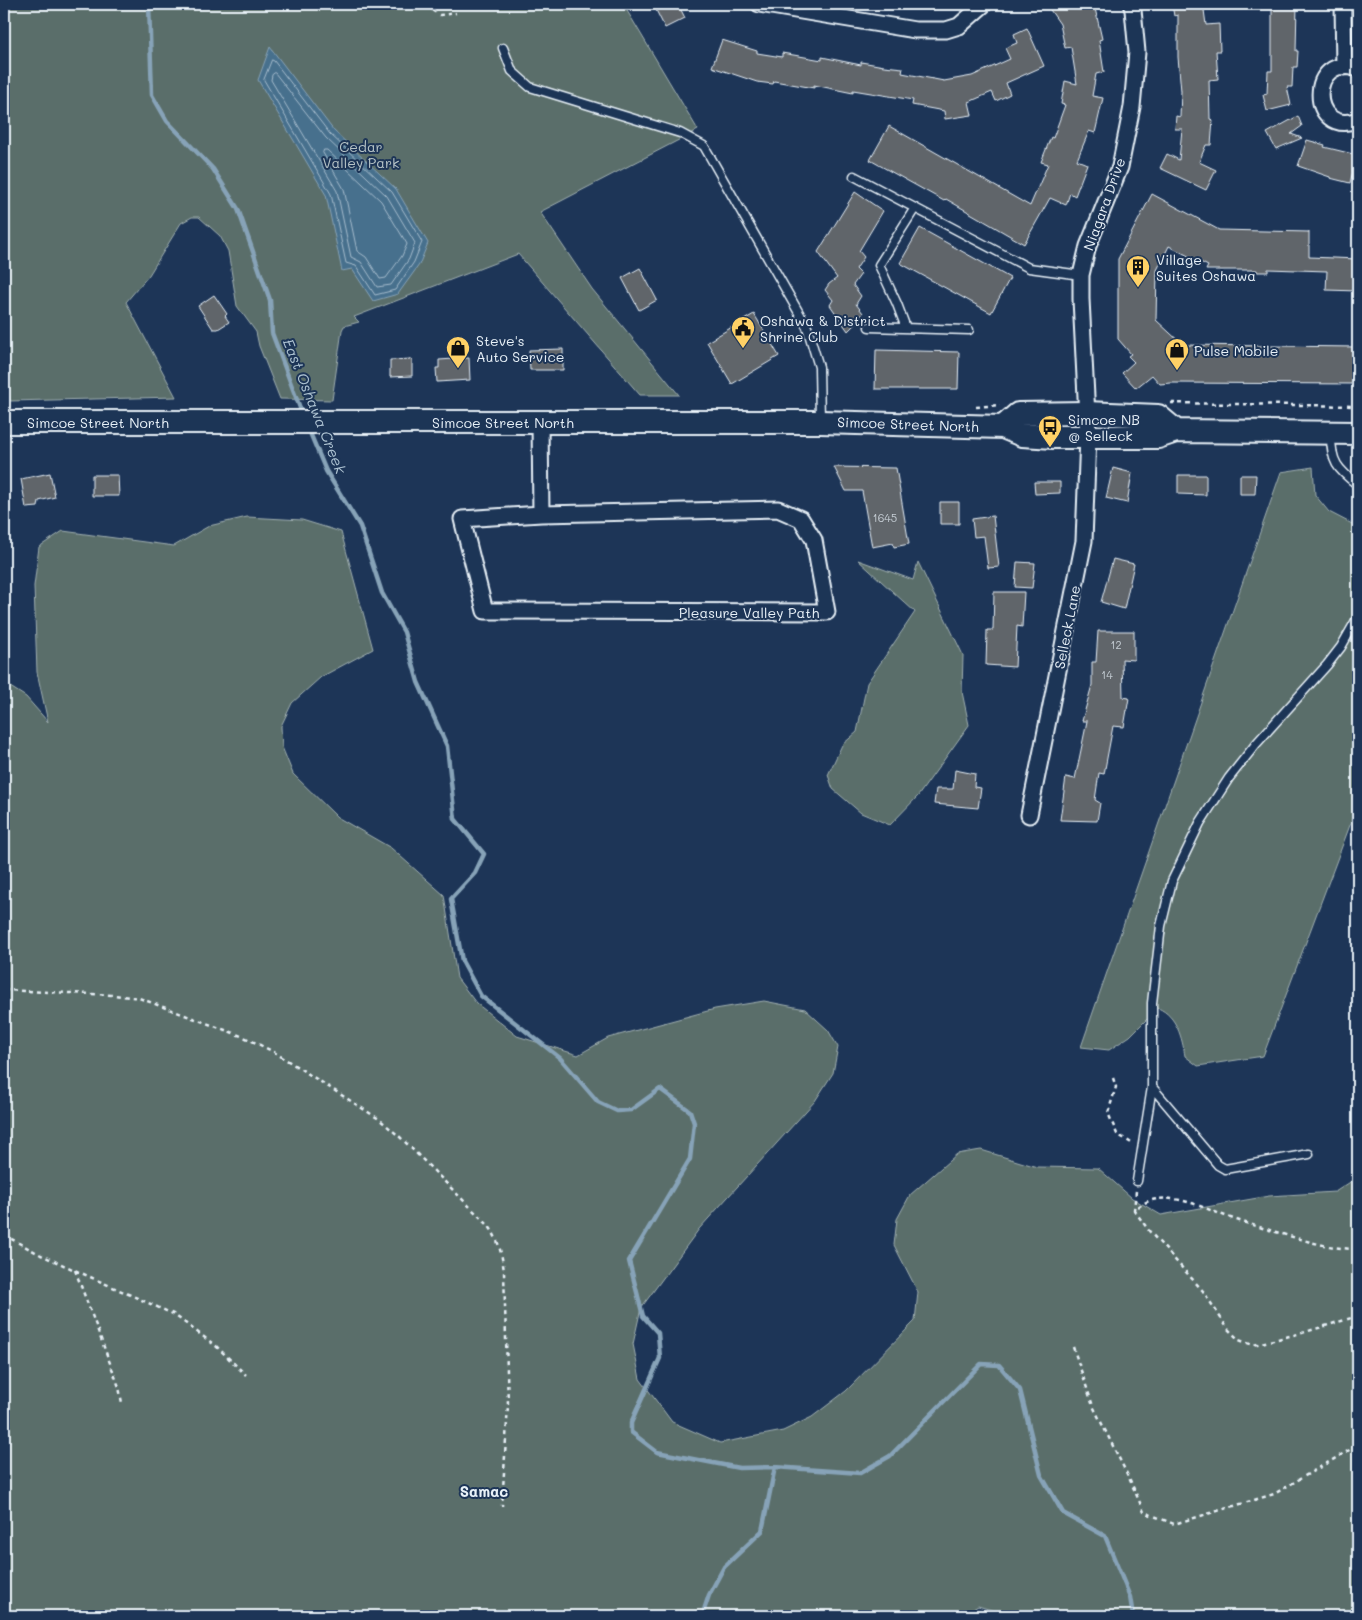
<svg xmlns="http://www.w3.org/2000/svg" width="1362" height="1620" font-family="Mali,sans-serif">
	<style>
		.green { fill: #5a6e6a; stroke: #a1b0b1 }
		.water { fill: #466f8d; stroke: #87a3b8 }
		.lines { fill: none; stroke-linecap: round; stroke-linejoin: round }
		.shore { stroke: #a7bdcd; stroke-width: 1 }
		.stream { stroke: #87a3b8; stroke-width: 4.5 }
		.building { fill: #60656b; stroke: #e8f1f8 }
		.lane-casing { stroke: #e8f1f8; stroke-width: 11 }
		.street-casing { stroke: #e8f1f8; stroke-width: 19 }
		.secondary-casing { stroke: #e8f1f8; stroke-width: 26 }
		.path { stroke: #e8f1f8; stroke-width: 2.5; stroke-dasharray: 4 4; stroke-linecap: butt }
		.lane { stroke: #1d3557; stroke-width: 8 }
		.street { stroke: #1d3557; stroke-width: 15 }
		.secondary { stroke: #1d3557; stroke-width: 22 }
		.labels { text-anchor: middle; dominant-baseline: central; stroke-width: 4; stroke-linejoin: round; paint-order: stroke }
		.number-label { font-size: 11px; fill: #c6ced5 }
		.park-label { font-size: 14px; fill: #b6c3c6; stroke: #1d3557 }
		.street-label { font-size: 14px; fill: #e8f1f8; stroke: #1d3557 }
		.poi-label { font-size: 14px; fill: #e8f1f8; stroke: #1d3557; text-anchor: start }
		.water-label { font-size: 15px; font-style: italic; fill: #afc4d3; stroke: #1d3557 }
		.neighbourhood-label { font-size: 15px; font-weight: bold; fill: #e8f1f8; stroke: #1d3557 }
	</style>
	<rect width="100%" height="100%" fill="#1d3557"/>
	<filter id="ink" filterUnits="userSpaceOnUse"><feTurbulence type="fractalNoise" baseFrequency=".02" numOctaves="2"/><feDisplacementMap in="SourceGraphic" scale="10" xChannelSelector="R" yChannelSelector="G"/><feConvolveMatrix kernelMatrix="1 2 1 2 8 2 1 2 1" color-interpolation-filters="sRGB"/></filter>
	<g filter="url(#ink)">
		<path class="green" d="M 4,4 L 623,4 L 698,130 L 540,212 L 592,289 L 679,395 L 640,395 L 518,254 L 354,317 L 359,322 L 344,326 L 342,330 L 332,400 L 280,399 L 259,346 L 256,332 L 237,306 L 228,251 L 220,236 L 199,217 L 192,217 L 181,223 L 149,275 L 126,302 L 176,397 L 10,401 L 4,377 Z
			M 1313,467 L 1315,495 L 1329,512 L 1358,527 L 1358,804 L 1263,1056 L 1198,1066 L 1185,1056 C 1182,1038 1177,1016 1158,1008 L 1130,1036 L 1109,1050 L 1081,1047 L 1281,472 Z
			M 247,517 L 302,520 L 341,532 L 373,649 L 321,677 L 292,703 L 281,726 L 282,747 L 293,774 L 337,817 L 391,848 L 444,895 L 457,978 L 476,1003 L 517,1036 L 578,1055 L 608,1038 L 715,1009 L 764,1001 L 805,1009 L 828,1030 L 838,1047 L 833,1073 L 815,1101 L 699,1229 L 641,1308 L 633,1344 L 640,1379 L 672,1422 L 720,1443 L 783,1431 L 812,1417 L 846,1391 L 915,1321 L 918,1292 L 894,1245 L 897,1219 L 910,1195 L 957,1154 L 981,1150 L 1037,1167 L 1098,1168 L 1132,1198 L 1161,1215 L 1269,1196 L 1335,1192 L 1358,1177 L 1358,1616 L 1035,1616 L 1030,1613 L 995,1611 L 978,1606 L 962,1616 L 7,1616 L 4,1615 L 4,683 L 26,697 L 48,722 L 37,672 L 34,586 L 39,547 L 63,531 L 174,546 L 209,526 Z
			M 858,560 L 913,580 L 918,562 L 963,655 L 962,692 L 969,725 L 918,796 L 890,825 L 861,813 L 833,789 L 828,775 L 842,745 L 857,732 L 867,683 L 915,612 Z"/>
		<path class="water" d="M 270,47 L 334,131 L 396,189 L 428,243 L 419,265 L 398,294 L 373,301 L 352,269 L 342,271 L 326,195 L 258,80 Z"/>
		<g class="lines">
			<path class="shore" d="M 272,60 L 274,61 L 330,134 L 392,192 L 422,242 L 414,262 L 395,290 L 375,295 L 356,266 L 346,263 L 331,194 L 264,80 Z
				M 275,73 L 326,138 L 387,196 L 415,243 L 409,259 L 391,285 L 377,287 L 361,262 L 351,257 L 337,191 L 271,80 L 272,75 Z
				M 324,150 L 327,150 L 381,201 L 407,244 L 402,256 L 386,278 L 380,279 L 366,257 L 357,251 L 344,189 L 323,153 Z"/>
			<path class="stream" d="M 149,4 L 152,95 L 167,121 L 213,169 L 238,209 L 270,300 L 272,333 L 303,416
				M 308,428 L 326,471 L 360,526 L 382,593 L 404,632 L 418,682 L 447,746 L 455,819 L 484,854 L 475,873 L 451,899 L 462,961 L 481,996 L 560,1058 L 598,1102 L 617,1111 L 631,1110 L 660,1089 L 690,1111 L 694,1123 L 690,1159 L 629,1261 L 643,1316 L 658,1333 L 660,1358 L 631,1423 L 631,1432 L 657,1452 L 739,1468 L 775,1467 L 860,1473 L 890,1456 L 981,1364 L 999,1365 L 1020,1390 L 1041,1475 L 1063,1513 L 1105,1536 L 1130,1597 L 1133,1616
				M 702,1616 L 709,1595 L 724,1567 L 762,1531 L 775,1467"/>
		</g>
		<path class="building" d="M 653,4 L 678,4 L 685,18 L 665,28 Z
			M 1046,4 L 1094,4 L 1102,39 L 1099,40 L 1104,72 L 1096,74 L 1092,96 L 1103,98 L 1095,133 L 1089,131 L 1077,160 L 1087,164 L 1075,196 L 1070,193 L 1066,205 L 1050,198 L 1024,244 L 946,199 L 944,201 L 870,160 L 889,126 L 1030,206 L 1048,164 L 1041,162 L 1051,137 L 1053,138 L 1065,105 L 1061,104 L 1065,81 L 1077,84 L 1071,47 L 1065,48 L 1060,24 Z
			M 1172,4 L 1207,4 L 1208,9 L 1204,10 L 1206,25 L 1219,24 L 1220,51 L 1216,51 L 1218,79 L 1209,80 L 1210,119 L 1213,120 L 1211,145 L 1206,145 L 1199,162 L 1216,170 L 1206,190 L 1160,168 L 1167,154 L 1179,160 L 1182,129 L 1175,129 L 1176,116 L 1180,117 L 1181,91 L 1178,57 L 1178,15 L 1174,16 Z
			M 1272,4 L 1297,4 L 1296,51 L 1298,51 L 1297,67 L 1293,67 L 1292,87 L 1287,87 L 1291,105 L 1267,111 L 1263,95 L 1267,94 L 1268,71 L 1272,71 Z
			M 1027,28 L 1044,66 L 1006,83 L 1010,94 L 996,101 L 992,92 L 969,102 L 972,115 L 945,119 L 944,111 L 912,105 L 913,100 L 853,90 L 853,93 L 814,85 L 814,88 L 774,81 L 773,84 L 757,82 L 712,67 L 722,40 L 757,51 L 757,53 L 782,57 L 782,53 L 822,60 L 822,57 L 861,65 L 861,62 L 884,66 L 903,68 L 902,73 L 944,81 L 972,76 L 1010,59 L 1005,48 L 1017,43 L 1014,34 Z
			M 1298,116 L 1302,126 L 1291,134 L 1302,138 L 1276,149 L 1267,133 Z
			M 1307,140 L 1325,145 L 1324,147 L 1357,155 L 1350,183 L 1330,178 L 1330,177 L 1298,166 Z
			M 855,192 L 883,211 L 859,251 L 864,257 L 856,269 L 861,274 L 853,285 L 861,296 L 856,304 L 863,313 L 854,325 L 848,331 L 830,305 L 833,300 L 825,290 L 829,284 L 837,278 L 818,252 Z
			M 1152,194 L 1219,230 L 1309,232 L 1309,257 L 1358,259 L 1358,291 L 1326,290 L 1327,271 L 1268,269 L 1268,272 L 1257,272 L 1257,270 L 1206,270 L 1208,266 L 1169,246 L 1157,270 L 1156,320 L 1183,345 L 1358,347 L 1358,384 L 1171,383 L 1160,384 L 1152,375 L 1136,388 L 1122,373 L 1134,362 L 1128,356 L 1131,354 L 1118,339 L 1118,259 Z
			M 920,228 L 1010,278 L 991,313 L 900,263 Z
			M 640,268 L 657,300 L 639,310 L 622,278 Z
			M 214,295 L 227,314 L 225,316 L 229,322 L 218,329 L 213,329 L 198,306 Z
			M 754,314 L 779,356 L 732,384 L 707,342 Z
			M 563,349 L 563,370 L 530,370 L 529,350 Z
			M 876,350 L 959,352 L 958,389 L 875,389 Z
			M 469,358 L 470,380 L 437,382 L 436,368 L 439,368 L 439,360 Z
			M 412,359 L 412,376 L 390,377 L 390,360 Z
			M 834,467 L 896,468 L 909,544 L 894,547 L 893,543 L 872,547 L 862,491 L 846,491 Z
			M 1113,468 L 1132,473 L 1127,503 L 1106,498 Z
			M 50,473 L 55,497 L 39,501 L 38,507 L 26,508 L 21,479 Z
			M 92,475 L 118,475 L 119,496 L 92,496 Z
			M 1178,475 L 1206,475 L 1206,495 L 1178,494 Z
			M 1240,475 L 1256,475 L 1255,494 L 1240,494 Z
			M 1034,482 L 1060,482 L 1060,493 L 1035,494 Z
			M 940,502 L 959,502 L 959,524 L 940,524 Z
			M 993,516 L 999,567 L 988,568 L 984,536 L 974,537 L 972,519 Z
			M 1113,559 L 1134,564 L 1124,609 L 1101,602 Z
			M 1017,562 L 1035,563 L 1032,588 L 1015,587 Z
			M 994,592 L 1024,592 L 1022,627 L 1017,626 L 1015,667 L 986,665 L 987,630 L 993,630 Z
			M 1098,631 L 1134,631 L 1134,660 L 1122,659 L 1123,697 L 1129,698 L 1124,727 L 1113,726 L 1104,774 L 1099,773 L 1095,800 L 1100,803 L 1097,821 L 1060,820 L 1066,777 L 1075,779 L 1087,721 L 1082,721 L 1092,685 L 1092,662 L 1096,662 Z
			M 955,770 L 975,774 L 974,787 L 981,788 L 978,808 L 934,804 L 936,789 L 953,789 Z"/>
		<g class="lines">
			<g class="lane-casing">
				<path id="lane" d="M 503,48 L 512,71 L 530,87 L 680,133 L 704,146 L 807,327 L 819,367 L 820,420
					M 854,176 L 1029,268 L 1081,275
					M 869,327 L 969,330
					M 906,328 L 897,304 L 879,265 L 915,208
					M 1331,435 C 1331,462 1337,469 1358,485
					M 1152,1087 L 1152,1003 L 1161,926 L 1172,881 L 1200,823 L 1229,778 L 1256,744 L 1327,665 L 1341,647 L 1358,617
					M 1137,1181 L 1152,1087 L 1218,1165 L 1225,1169 L 1309,1154"/>
			</g>
			<g class="street-casing">
				<path id="street" d="M 759,4 L 915,30 L 946,30 L 959,26 L 984,4
					M 1343,4 L 1344,67
					M 1358,69 C 1308,50 1307,138 1358,120
					M 540,422 L 541,514 L 462,519 L 485,611 L 827,612 L 814,540 L 801,519 L 778,509 L 541,514
					M 1029,815 L 1084,541 L 1088,436 L 1081,299 L 1081,275 L 1088,246 L 1120,167 L 1132,107 L 1137,52 L 1133,10 L 1131,4"/>
			</g>
			<g class="secondary-casing">
				<path id="secondary" d="M 4,422 L 820,422 L 1003,427 L 1022,435 L 1054,437 L 1158,437 L 1176,431 L 1358,433
					M 1003,427 L 1018,414 L 1086,413 L 1158,416 L 1176,431"/>
			</g>
			<path class="path" d="M 428,4 L 430,9 L 440,15 L 456,13
				M 472,4 L 472,6
				M 1171,403 L 1358,406
				M 976,407 L 1000,405
				M 4,990 L 114,995 L 139,998 L 244,1037 L 274,1052 L 379,1119 L 400,1137 L 489,1226 C 499,1241 502,1254 504,1272 L 508,1405 L 502,1506
				M 1113,1078 L 1116,1087 L 1108,1113 L 1117,1134 L 1133,1144
				M 1136,1191 L 1134,1210 C 1142,1204 1148,1200 1158,1199 C 1183,1196 1206,1209 1228,1217 C 1244,1223 1260,1227 1276,1232 C 1303,1240 1330,1249 1358,1249
				M 1134,1210 L 1150,1232 L 1203,1291 L 1228,1329 L 1239,1340 L 1253,1345 L 1302,1333 L 1358,1316
				M 4,1235 L 41,1255 L 173,1314 L 216,1346 L 246,1375
				M 75,1270 L 119,1387 L 122,1403
				M 1073,1347 L 1093,1406 L 1130,1480 L 1144,1512 L 1174,1524 L 1274,1494 L 1358,1445"/>
			<use href="#lane" class="lane"/>
			<use href="#street" class="street"/>
			<use href="#secondary" class="secondary"/>
		</g>
	</g>
	<defs>
		<g id="building-pin" transform="scale(1.25)"><path d="M0 17L-7.5 6A9.5 9.5 0 1 1 7.5 6Z" fill="#ffd166" stroke="#1d3557"/><path d="M-4-6H4V6H1V3H-1V6H-4ZM-2.5-4.3h1.7v1.8h-1.7ZM.8-4.3h1.7v1.8H.8ZM-2.5-1h1.7V.8h-1.7ZM.8-1h1.7V.8H.8Z" fill="#111"/></g>
		<g id="civic-pin" transform="scale(1.25)"><path d="M0 17L-7.5 6A9.5 9.5 0 1 1 7.5 6Z" fill="#ffd166" stroke="#1d3557"/><path d="M-.6-6.5H3V-4.5H.6V-3L4-1V1h2V6H-6V1h2V-1L-.6-3ZM-1.2 2.5V6h2.4V2.5Z" fill="#111"/></g>
		<g id="shop-pin" transform="scale(1.25)"><path d="M0 17L-7.5 6A9.5 9.5 0 1 1 7.5 6Z" fill="#ffd166" stroke="#1d3557"/><path d="M-5-2.5h2.3a2.7 3.5 0 0 1 5.4 0H5L5.5 6h-11ZM-1.5-2.5h3a1.5 2.3 0 0 0-3 0Z" fill="#111"/></g>
		<g id="bus-pin" transform="scale(1.25)"><path d="M0 17L-7.5 6A9.5 9.5 0 1 1 7.5 6Z" fill="#ffd166" stroke="#1d3557"/><path d="M-5-6H5V4H4V6H2V4H-2V6H-4V4H-5ZM-3.5-4V0h7V-4ZM-3.5 1.2v1.5H-2V1.2ZM2 1.2v1.5H3.5V1.2Z" fill="#111"/></g>
	</defs>
	<g fill-rule="evenodd">
		<use href="#building-pin" x="1138" y="267"/>
		<use href="#civic-pin" x="743" y="328"/>
		<use href="#shop-pin" x="458" y="348"/>
		<use href="#shop-pin" x="1177" y="350"/>
		<use href="#bus-pin" x="1050" y="427"/>
	</g>
	<g class="labels">
		<g class="number-label">
			<text x="885" y="517">1645</text>
			<text x="1116" y="644">12</text>
			<text x="1107" y="674">14</text>
		</g>
		<g class="park-label">
			<text x="361" y="146">Cedar<tspan x="361" dy="16">Valley Park</tspan></text>
		</g>
		<g class="street-label">
			<text transform="translate(1104 204) rotate(-70)">Niagara Drive</text>
			<text x="98" y="422">Simcoe Street North</text>
			<text x="503" y="422">Simcoe Street North</text>
			<text transform="translate(908 424) rotate(2)">Simcoe Street North</text>
			<text x="749" y="612">Pleasure Valley Path</text>
			<text transform="translate(1067 627) rotate(-79)">Selleck Lane</text>
		</g>
		<g class="poi-label">
			<text x="1156" y="259">Village<tspan x="1156" dy="16">Suites Oshawa</tspan></text>
			<text x="760" y="320">Oshawa &amp; District<tspan x="760" dy="16">Shrine Club</tspan></text>
			<text x="476" y="340">Steve's<tspan x="476" dy="16">Auto Service</tspan></text>
			<text x="1194" y="350">Pulse Mobile</text>
			<text x="1068" y="419">Simcoe NB<tspan x="1068" dy="16">@ Selleck</tspan></text>
		</g>
		<g class="water-label">
			<text transform="translate(315 406) rotate(68)">East Oshawa Creek</text>
		</g>
		<g class="neighbourhood-label">
			<text x="484" y="1491">Samac</text>
		</g>
	</g>
	<rect width="1362" height="1620" fill="none" stroke="#1d3557" stroke-width="20"/>
	<rect x="10" y="10" width="1342" height="1600" fill="none" stroke="#e8f1f8" stroke-width="2" filter="url(#ink)"/>
</svg>
